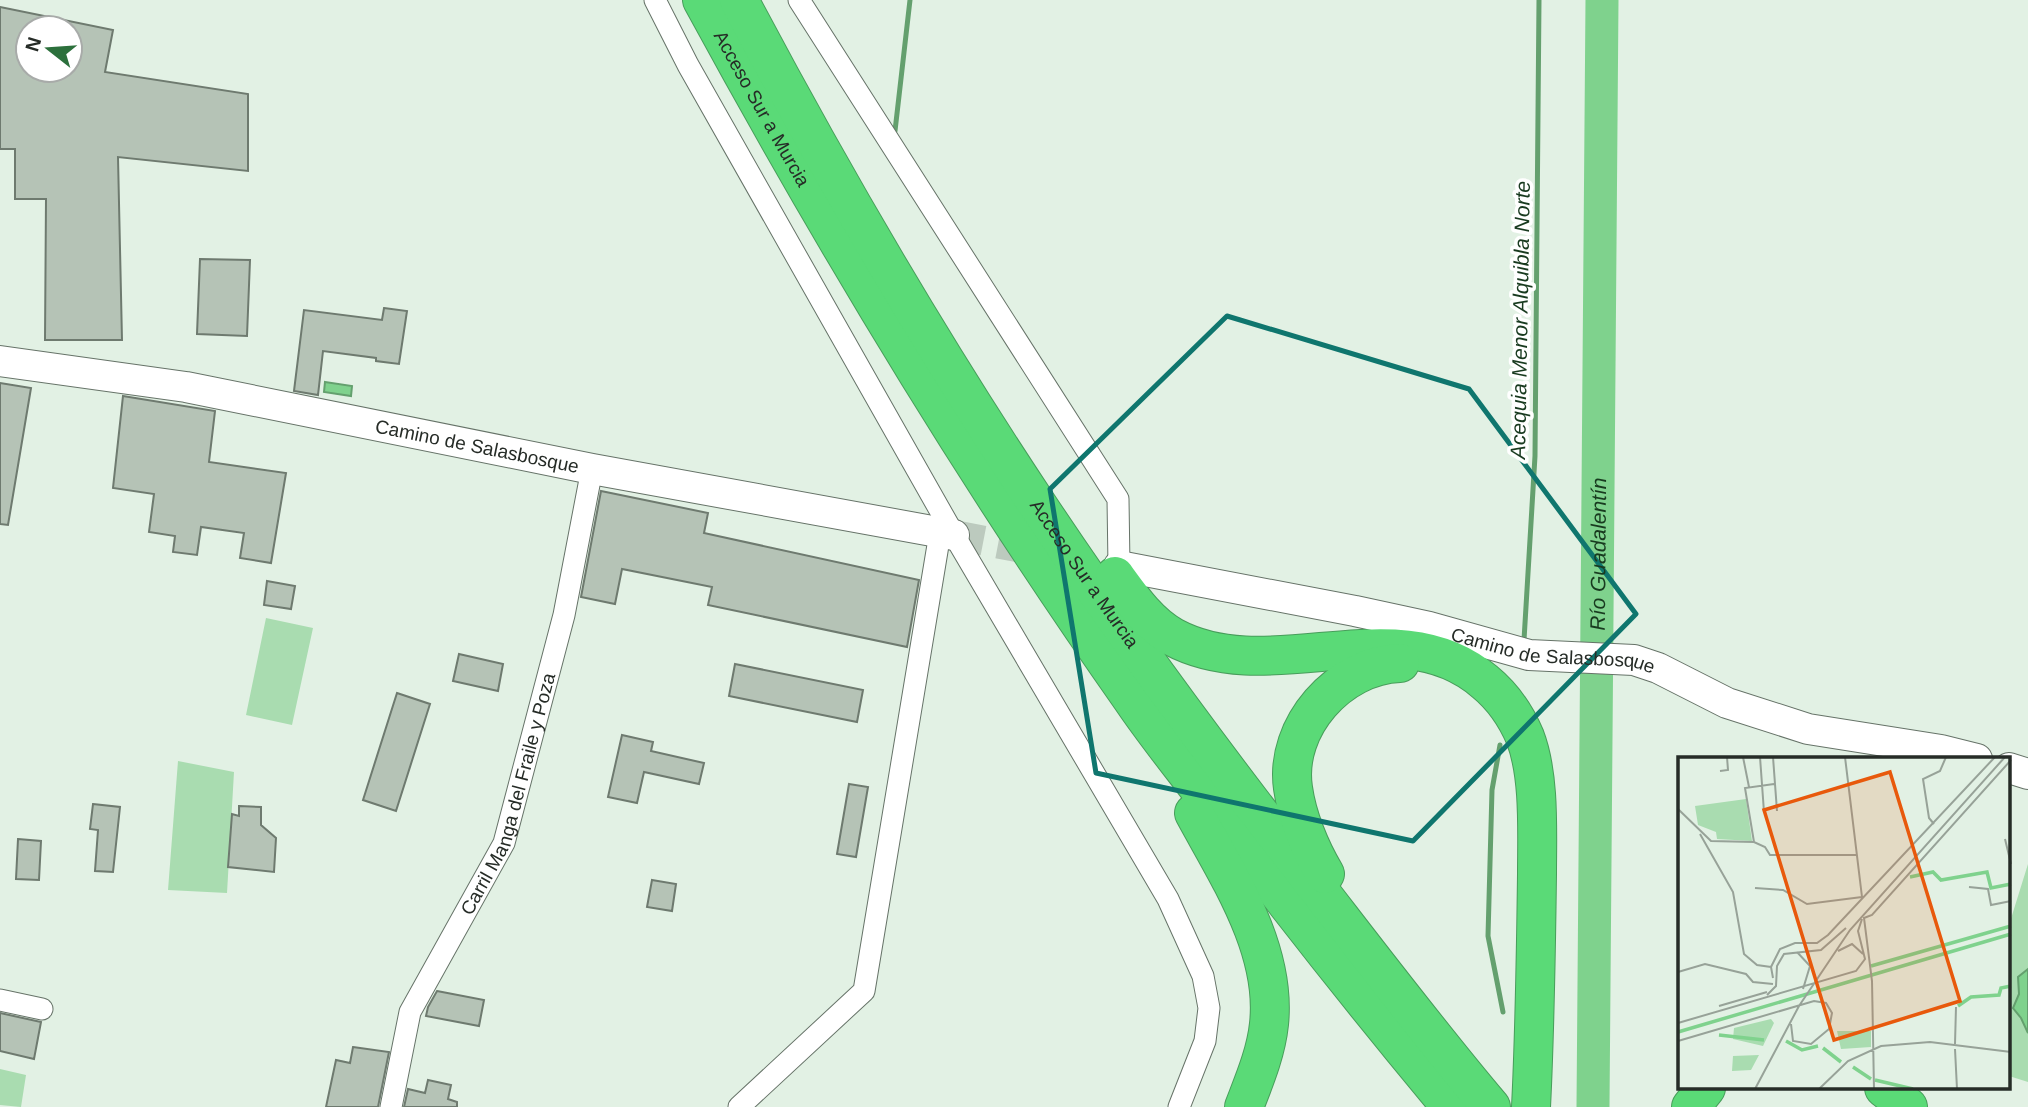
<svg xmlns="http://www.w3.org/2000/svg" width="2028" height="1107" font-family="Arial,sans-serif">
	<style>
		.green { fill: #a9dcb0 }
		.water { fill: #7fd28d; stroke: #64a06e; stroke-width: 2 }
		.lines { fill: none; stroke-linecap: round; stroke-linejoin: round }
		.stream { stroke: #64a06e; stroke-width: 5 }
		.river { stroke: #7fd28d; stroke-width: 33 }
		.building { fill: #b5c3b6; stroke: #6e7a6f; stroke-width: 2; fill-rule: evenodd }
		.secondary-tunnel { stroke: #bccabe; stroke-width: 30; stroke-dasharray: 30 15; stroke-linecap: butt }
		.street-casing { stroke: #667368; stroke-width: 23 }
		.secondary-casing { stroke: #667368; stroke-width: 32 }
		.highway-casing { stroke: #489d5b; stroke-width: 40 }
		.street { stroke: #fff; stroke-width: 21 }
		.secondary { stroke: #fff; stroke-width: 30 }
		.highway { stroke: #5ada77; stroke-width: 38 }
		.marked { fill: none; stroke: #0f766e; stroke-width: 5; stroke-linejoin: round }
		.labels { text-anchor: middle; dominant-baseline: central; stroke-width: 7; stroke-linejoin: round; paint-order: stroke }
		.street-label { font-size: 19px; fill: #262c27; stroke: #fff }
		.water-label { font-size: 21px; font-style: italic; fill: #183a1f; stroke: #fff }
		.inset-river { fill: none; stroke: #7fd28d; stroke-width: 3.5 }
		.inset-road { fill: none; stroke: #97a298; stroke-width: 2 }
		.view { fill: #e8590c; fill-opacity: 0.15; stroke: #e8590c; stroke-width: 3.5 }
		.inset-edge { fill: none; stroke: #262c27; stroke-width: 3.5 }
	</style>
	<rect width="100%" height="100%" fill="#e2f1e4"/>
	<path class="green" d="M 266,618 L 313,628 L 292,725 L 246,715 Z
		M 178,761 L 234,772 L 227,893 L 168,890 Z
		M 2028,864 L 2028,1082 L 2009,1076 L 2009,925 Z
		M 0,1069 L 26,1075 L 21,1107 L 0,1105 Z"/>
	<path class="water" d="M 325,382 L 352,386 L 351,396 L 324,392 Z
		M 2028,969 L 2028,1033 L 2021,1018 L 2013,1008 L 2019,994 L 2018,977 Z"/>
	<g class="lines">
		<path class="stream" d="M 895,131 L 910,0
			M 1524,640 L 1535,456 L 1539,0
			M 1500,745 L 1492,790 L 1488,936 L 1503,1012"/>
		<path class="river" id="s1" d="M 1593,1107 L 1602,0"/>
	</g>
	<path class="building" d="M 0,7 L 113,30 L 105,72 L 248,94 L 248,171 L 118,157 L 122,340 L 45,340 L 46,199 L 15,199 L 15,149 L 0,149 ZM 28,28 L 70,28 L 70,70 L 28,70 Z
		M 200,259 L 250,260 L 247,336 L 197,334 Z
		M 384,308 L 407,311 L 399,364 L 376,361 L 376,358 L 323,351 L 318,395 L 294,391 L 304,310 L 382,320 Z
		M 0,383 L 31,388 L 8,525 L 0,524 Z
		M 123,396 L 215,411 L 209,462 L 286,473 L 271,563 L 240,558 L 244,533 L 201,527 L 197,555 L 173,552 L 175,536 L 149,532 L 154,494 L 113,488 Z
		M 601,491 L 708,513 L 704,533 L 919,580 L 907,647 L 708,605 L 712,587 L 622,569 L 615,604 L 581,597 Z
		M 267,581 L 295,586 L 291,609 L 264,605 Z
		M 459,654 L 503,664 L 498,691 L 453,681 Z
		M 735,664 L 863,690 L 857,722 L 729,696 Z
		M 397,693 L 430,704 L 396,811 L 363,800 Z
		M 622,735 L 653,742 L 651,751 L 704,763 L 699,784 L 644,772 L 637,803 L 608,797 Z
		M 849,784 L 868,787 L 856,857 L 837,854 Z
		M 93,804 L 120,807 L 113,872 L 95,871 L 98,830 L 90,829 Z
		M 239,806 L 261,807 L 261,825 L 276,838 L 274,872 L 228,867 L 232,814 L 239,816 Z
		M 18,839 L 41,841 L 39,880 L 16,879 Z
		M 652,880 L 676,884 L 672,911 L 647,907 Z
		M 437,991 L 484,1000 L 479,1026 L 426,1016 L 428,1007 Z
		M 0,1013 L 41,1022 L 34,1059 L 0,1051 Z
		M 353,1047 L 389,1052 L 378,1107 L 326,1107 L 336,1060 L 350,1063 Z
		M 428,1080 L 451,1085 L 448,1099 L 457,1102 L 457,1107 L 404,1107 L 408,1089 L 425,1093 Z"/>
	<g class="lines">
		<path class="secondary-tunnel" d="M 954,535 L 1043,552"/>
		<g class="street-casing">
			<g id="street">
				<path d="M 655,0 L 688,65 L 954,535 L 1168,899 L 1203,976 L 1209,1008 L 1205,1041 L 1179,1107"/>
				<path d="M 799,0 L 1118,499 L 1119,566"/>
				<path d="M 0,1000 L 42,1009"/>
				<path id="s2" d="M 391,1107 L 410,1012 L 504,843 L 564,615 L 592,469"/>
				<path d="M 739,1107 L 864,991 L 940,533"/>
			</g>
		</g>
		<g class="secondary-casing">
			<g id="secondary">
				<path id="s3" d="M 0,361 L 186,387 L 592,469 L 954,535"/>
				<path id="s4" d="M 1119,566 L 1355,611 L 1429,627 L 1529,655 L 1634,660 L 1658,668 L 1727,703 L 1808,729 L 1941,750 L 1977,759"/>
				<path d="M 2009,768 L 2028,774"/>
			</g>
		</g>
		<g class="highway-casing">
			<g id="highway">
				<path id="s5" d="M 702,0 C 833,241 974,475 1132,699 C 1157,736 1186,771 1213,807 C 1290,909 1369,1009 1451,1107"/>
				<path id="s6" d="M 739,0 C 830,172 929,342 1037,504 C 1124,635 1218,761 1315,885 C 1373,960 1430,1035 1491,1107"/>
				<path d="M 1115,576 C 1131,598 1148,623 1173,637 C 1272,690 1397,606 1485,682 C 1502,696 1516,716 1525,737 C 1540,776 1537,832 1537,874 C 1536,952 1535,1029 1531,1107"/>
				<path d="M 1194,813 C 1228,876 1277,949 1269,1024 C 1266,1053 1254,1081 1244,1107"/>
				<path d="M 1325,874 C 1310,849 1297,817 1293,788 C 1284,727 1339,665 1400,663"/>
				<path d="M 1884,1088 L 1908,1107"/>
				<path d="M 1691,1107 L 1706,1088"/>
			</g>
		</g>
		<use href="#street" class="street"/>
		<use href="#secondary" class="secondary"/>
		<use href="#highway" class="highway"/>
	</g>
	<path class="marked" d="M 1227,316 L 1469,389 L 1636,614 L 1413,841 L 1096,773 L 1050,489 Z"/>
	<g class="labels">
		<g class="street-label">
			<text stroke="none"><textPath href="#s5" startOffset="124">Acceso Sur a Murcia</textPath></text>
			<text stroke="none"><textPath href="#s3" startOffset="485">Camino de Salasbosque</textPath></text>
			<text stroke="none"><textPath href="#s6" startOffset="670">Acceso Sur a Murcia</textPath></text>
			<text stroke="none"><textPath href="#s4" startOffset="443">Camino de Salasbosque</textPath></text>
			<text stroke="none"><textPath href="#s2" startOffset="338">Carril Manga del Fraile y Poza</textPath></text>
		</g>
		<g class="water-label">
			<text transform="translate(1520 320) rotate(-89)">Acequia Menor Alquibla Norte</text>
			<text stroke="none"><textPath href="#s1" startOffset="553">Río Guadalentín</textPath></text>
		</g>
	</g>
	<g transform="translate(1678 757)">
		<rect width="332" height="332" fill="#e2f1e4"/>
		<path d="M 68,42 L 74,84 L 39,82 L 38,75 L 20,68 L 17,49 ZM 93,262 L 96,266 L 85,289 L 55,282 L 56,271 ZM 159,274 L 193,274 L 193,290 L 163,292 ZM 81,298 L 73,313 L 54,314 L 55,299 Z" fill="#a9dcb0"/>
		<path class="inset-river" d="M 232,120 L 255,115 L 263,123 L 309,115 L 313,131 L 333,127M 193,209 L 333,169M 280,249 L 293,240 L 321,238 L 323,231 L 333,229M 0,275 L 333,177M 41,278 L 86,283M 108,284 L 124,293 L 140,289M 145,291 L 163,305M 175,310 L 193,322M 197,323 L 235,332"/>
		<path class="inset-road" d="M 65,0 L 71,30M 82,0 L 86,55M 95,0 L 99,54M 167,0 L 184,140M 42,14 L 50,13 L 49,0M 0,52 L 33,84 L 76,85 L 87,90 L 92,98 L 179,98M 256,67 L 251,61 L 245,22 L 262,14 L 268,0M 22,77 L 55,135 L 66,197 L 79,208 L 93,210M 327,82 L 333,107M 76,85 L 67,31 L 96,27M 291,130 L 310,132 L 313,148 L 333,144M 77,131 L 105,133 L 129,147 L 184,140M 160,194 L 174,187 L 185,197M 119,195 L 132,209 L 125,232M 0,215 L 27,207 L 68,217 L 75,225 L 95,227M 95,221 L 93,210 L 102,192 L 117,186 L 139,186 L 150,178 L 317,0M 89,238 L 98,229 L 99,209 L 106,197 L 143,193 L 168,171M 41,249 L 89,235M 0,266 L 178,214 L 187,202 L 180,174 L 184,162M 0,284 L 136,244 L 148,246 L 154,256 L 151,272 L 133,287 L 115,284 L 113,267M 277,287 L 278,250M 277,292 L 279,332M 77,332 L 121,249 L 172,173 L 327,0M 141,332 L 170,304 L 203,289 L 252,285 L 333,295M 196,332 L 194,224 L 186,161 L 194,158 L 333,3"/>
		<path class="view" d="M 212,15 L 282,244 L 156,283 L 86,53 Z"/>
		<rect width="332" height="332" class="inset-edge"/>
	</g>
	<g transform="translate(49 49) rotate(287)"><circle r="33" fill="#ffffff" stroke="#a8aba9" stroke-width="2"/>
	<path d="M0-5L12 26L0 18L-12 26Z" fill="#2c703c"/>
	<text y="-10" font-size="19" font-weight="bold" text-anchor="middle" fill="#262c27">N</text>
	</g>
</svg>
